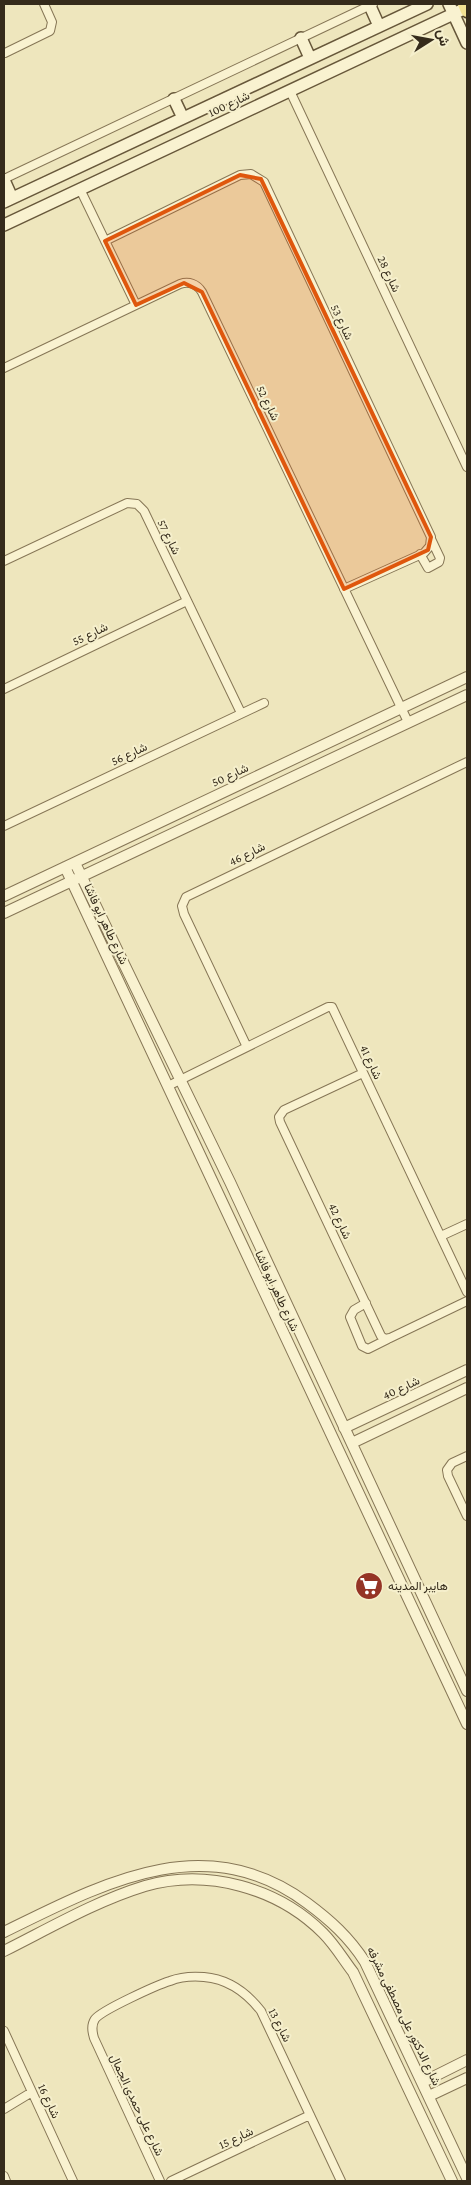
<svg xmlns="http://www.w3.org/2000/svg" width="471" height="2185" font-family="'Crimson Pro',Vazirmatn,serif">
	<style>
		.lines { fill: none; stroke-linecap: round; stroke-linejoin: round }
		.minor-casing { stroke: #867656; stroke-width: 10 }
		.tertiary-casing { stroke: #867656; stroke-width: 12 }
		.secondary-casing { stroke: #67573a; stroke-width: 14 }
		.primary-casing { stroke: #53432b; stroke-width: 15 }
		.minor { stroke: #f9f2d0; stroke-width: 8 }
		.tertiary { stroke: #f9f2d0; stroke-width: 10 }
		.secondary { stroke: #f9f2d0; stroke-width: 11 }
		.primary { stroke: #f3e293; stroke-width: 12 }
		.marked { fill: #df570d; fill-opacity: 0.2; stroke: #df570d; stroke-width: 4; stroke-linejoin: round }
		.labels { text-anchor: middle; dominant-baseline: central; stroke-width: 4; stroke-linejoin: round; paint-order: stroke }
		.street-label { font-size: 12px; fill: #352b1b; stroke: #f5efcc }
		.poi-label { font-size: 12px; fill: #352b1b; stroke: #f5efcc; text-anchor: start }
	</style>
	<rect width="100%" height="100%" fill="#eee6bd"/>
	<g class="lines">
		<g class="minor-casing">
			<path id="minor" d="M 5,53 L 50,31 L 52,22 L 44,4
				M 290,91 L 467,467
				M 4,179 L 373,4
				M 80,189 L 136,305
				M 105,241 L 240,175 L 251,174 L 264,182 L 431,537 L 430,546 L 424,553 L 344,589
				M 4,368 L 180,284 C 189,281 197,284 202,292 L 408,722
				M 420,554 L 428,568 L 439,562 L 440,558 L 431,539
				M 4,561 L 127,503 L 137,504 L 144,511 L 241,713
				M 4,689 L 187,601
				M 4,826 L 264,703
				M 247,1047 L 184,914 L 182,906 L 186,897 L 467,762
				M 363,1073 L 284,1110 L 279,1117 L 280,1122 L 381,1336 L 385,1339 L 390,1338 L 467,1301
				M 168,1086 L 328,1007 L 332,1007 L 467,1292
				M 441,1236 L 467,1224
				M 366,1303 L 354,1310 L 350,1317 L 362,1346 L 368,1349 L 388,1339
				M 467,1456 L 452,1463 L 447,1470 L 448,1476 L 467,1516
				M 4,2031 L 73,2181
				M 4,2109 L 32,2092
				M 4,2176 L 6,2181
				M 160,2181 L 94,2038 C 92,2031 91,2025 95,2019 C 102,2010 157,1985 170,1981 C 180,1977 192,1976 204,1977 C 228,1979 247,1993 261,2011 L 341,2181
				M 171,2181 L 310,2115"/>
		</g>
		<g class="tertiary-casing">
			<path id="tertiary" d="M 75,863 L 230,1182 L 467,1691
				M 65,867 L 467,1724
				M 4,896 L 467,677
				M 4,913 L 467,695
				M 344,1428 L 467,1370
				M 352,1443 L 467,1388
				M 4,1932 C 102,1884 205,1827 307,1903 C 330,1920 349,1937 365,1962 L 467,2178
				M 4,1951 C 50,1928 96,1901 145,1886 C 207,1868 278,1888 323,1933 C 335,1945 343,1959 353,1972 L 452,2181
				M 423,2082 L 467,2060
				M 429,2096 L 467,2078"/>
		</g>
		<g class="secondary-casing">
			<path id="secondary" d="M 449,4 L 467,43
				M 370,6 L 379,26
				M 301,38 L 310,58
				M 174,99 L 183,118
				M 4,180 L 12,198
				M 4,202 L 427,4
				M 4,225 L 466,8"/>
		</g>
		<g class="primary-casing">
			<path id="primary" d="M 464,4 L 467,11"/>
		</g>
		<use href="#minor" class="minor"/>
		<use href="#tertiary" class="tertiary"/>
		<use href="#secondary" class="secondary"/>
		<use href="#primary" class="primary"/>
	</g>
	<path class="marked" d="M 240,175 L 261,179 L 431,537 L 428,550 L 344,589 L 202,292 L 184,283 L 136,305 L 105,241 Z"/>
	<defs>
		<g id="supermarket-disc" transform="scale(1.4375)"><circle r="9.5" fill="#953426" stroke="#f5efcc"/><path d="M-6-5.5h2.5l.6 2H6L4.5 2H-2.5L-4.4-4H-6ZM-1.5 3.2a1.3 1.3 0 1 0 .1 0ZM3 3.2a1.3 1.3 0 1 0 .1 0Z" fill="#fff"/></g>
	</defs>
	<g fill-rule="evenodd">
		<use href="#supermarket-disc" x="369" y="1586"/>
	</g>
	<g class="labels">
		<g class="street-label">
			<text transform="translate(229 104) rotate(-25)">شارع 100</text>
			<text transform="translate(389 274) rotate(65)">شارع 28</text>
			<text transform="translate(342 322) rotate(65)">شارع 53</text>
			<text transform="translate(268 403) rotate(64)">شارع 52</text>
			<text transform="translate(169 537) rotate(64)">شارع 57</text>
			<text transform="translate(90 634) rotate(-26)">شارع 55</text>
			<text transform="translate(129 754) rotate(-25)">شارع 56</text>
			<text transform="translate(230 775) rotate(-25)">شارع 50</text>
			<text transform="translate(247 854) rotate(-26)">شارع 46</text>
			<text transform="translate(106 924) rotate(65)">شارع طاهر ابو فاشا</text>
			<text transform="translate(371 1062) rotate(65)">شارع 41</text>
			<text transform="translate(340 1221) rotate(65)">شارع 42</text>
			<text transform="translate(277 1291) rotate(65)">شارع طاهر ابو فاشا</text>
			<text transform="translate(401 1388) rotate(-25)">شارع 40</text>
			<text transform="translate(404 2016) rotate(64)">شارع الدكتور على مصطفى مشرفه</text>
			<text transform="translate(280 2025) rotate(63)">شارع 13</text>
			<text transform="translate(49 2101) rotate(65)">شارع 16</text>
			<text transform="translate(137 2105) rotate(65)">شارع على حمدى الجمال</text>
			<text transform="translate(236 2138) rotate(-25)">شارع 15</text>
		</g>
		<g class="poi-label">
			<text x="388" y="1586">هايبر المدينه</text>
		</g>
	</g>
	<rect width="471" height="2185" fill="none" stroke="#352b1b" stroke-width="10"/>
	<g transform="translate(431 40) rotate(79)" stroke="#f5efcc" stroke-width="4" paint-order="stroke">
	<path d="M0-4L9 19L0 12L-9 19Z" fill="#352b1b"/>
	<text y="-8" font-size="14" font-weight="bold" text-anchor="middle" fill="#352b1b">ش</text>
	</g>
</svg>
